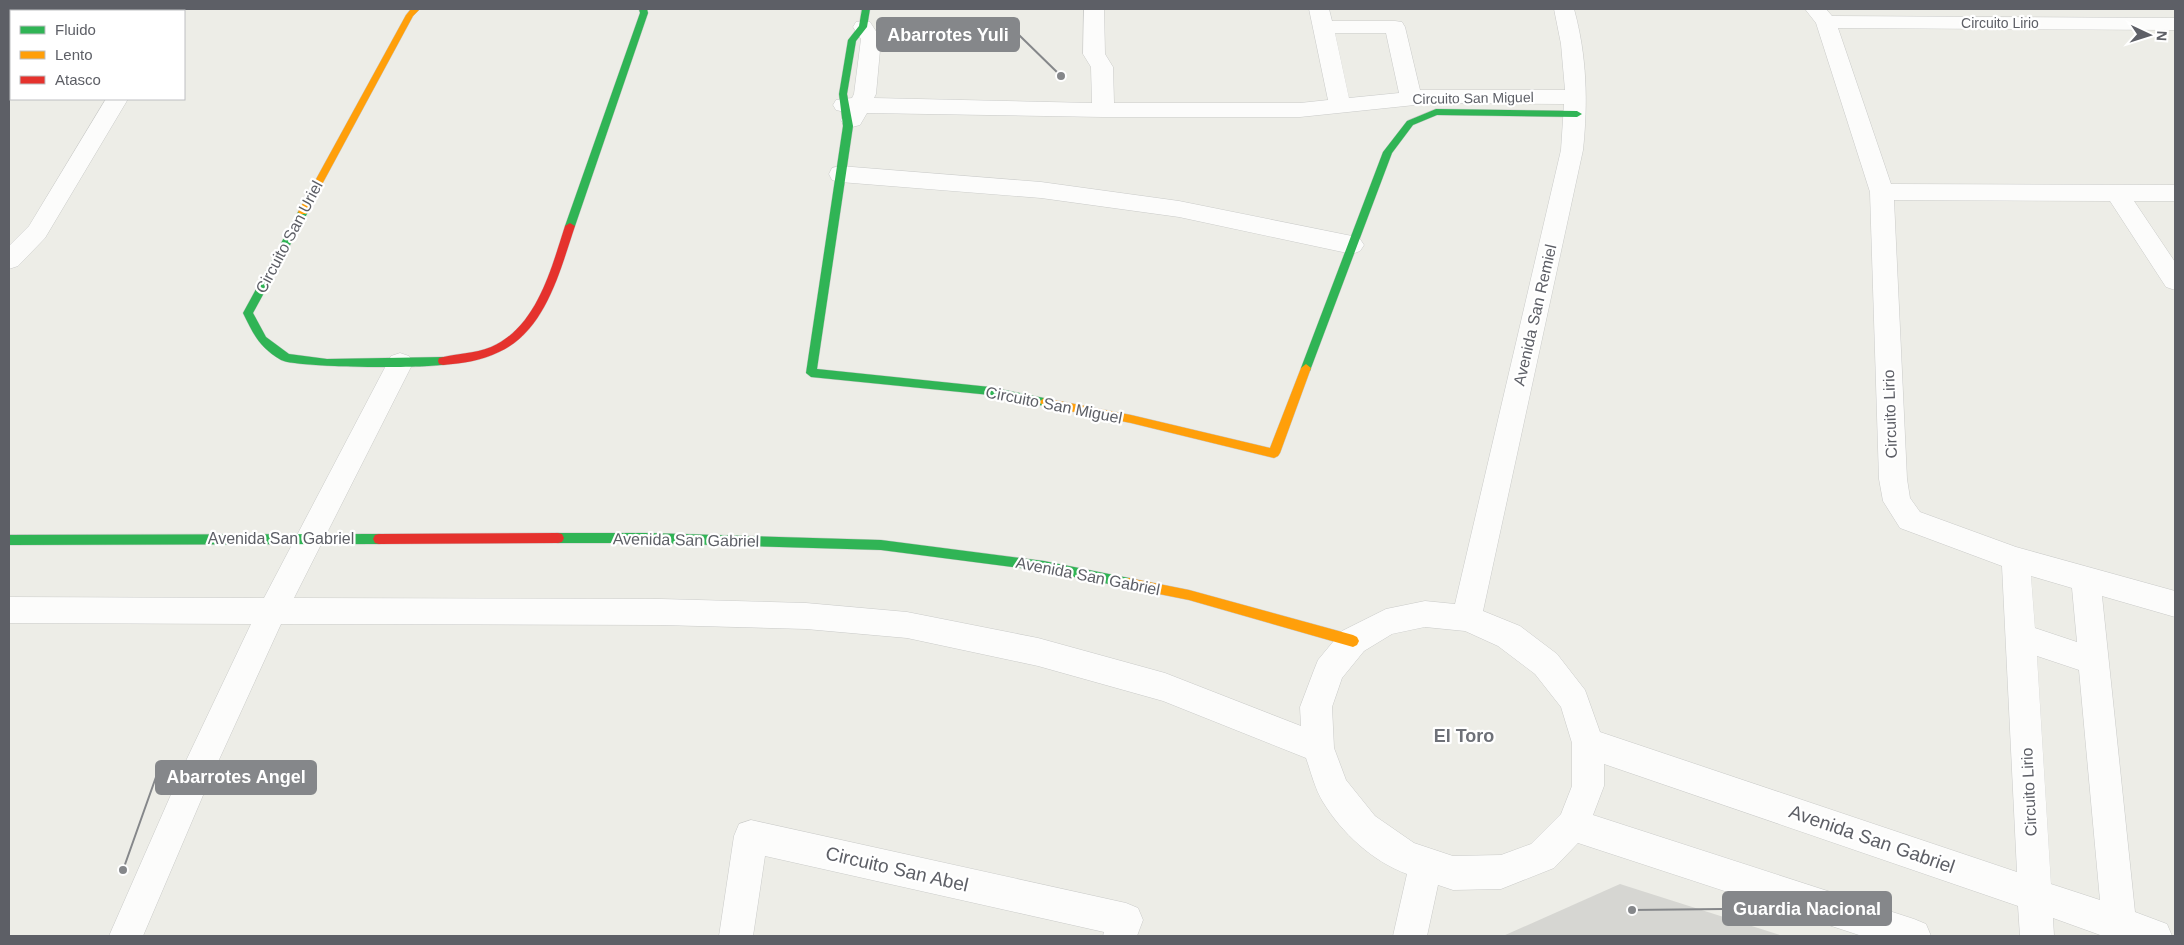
<svg xmlns="http://www.w3.org/2000/svg" width="2184" height="945" font-family="Arial,sans-serif">
	<style>
		.building { fill: #d6d6d2 }
		.lines { fill: none; stroke-linecap: round; stroke-linejoin: round }
		.street-casing { stroke: #cacbc9; stroke-width: 1 }
		.fast-casing { stroke: #cacac9; stroke-width: 1 }
		.slow-casing { stroke: #cacac9; stroke-width: 1 }
		.jam-casing { stroke: #cacac9; stroke-width: 1 }
		.street { fill: #fcfcfb; fill-rule: evenodd }
		.fast { fill: #30b455; fill-rule: evenodd }
		.slow { fill: #ff9f0a; fill-rule: evenodd }
		.jam { fill: #e5322d; fill-rule: evenodd }
		.labels { text-anchor: middle; dominant-baseline: central; stroke-width: 4.5; stroke-linejoin: round; paint-order: stroke }
		.far-street-label { font-size: 14px; fill: #5d5f66; stroke: #fff }
		.street-label { font-size: 16px; fill: #5d5f66; stroke: #fff }
		.neighbourhood-label { font-size: 18px; font-weight: bold; fill: #6e7178; stroke: #fff }
		.near-street-label { font-size: 19px; fill: #5d5f66; stroke: #fff }
		.leader { fill: none; stroke: #85878a; stroke-width: 2 }
		.callout-dot { fill: #85878a; stroke: #fff; stroke-width: 2 }
		.callout { fill: #85878a; stroke: #85878a; stroke-width: 2 }
		.callout-label { font-size: 18px; text-anchor: middle; font-weight: bold; fill: #fff }
	</style>
	<rect width="100%" height="100%" fill="#edede7"/>
	<path class="building" d="M 1620,884 L 1783,936 L 1503,936 Z"/>
	<g class="lines">
		<g class="street-casing">
			<path id="street" d="M 160,9 L 181,9 L 180,11 L 159,11 Z
				M 1084,9 L 1104,9 L 1105,54 L 1113,67 L 1114,103 L 1300,103 L 1328,100 L 1309,9 L 1329,9 L 1332,21 L 1395,21 L 1402,22 L 1405,27 L 1420,90 L 1565,90 L 1561,44 L 1554,9 L 1574,9 C 1587,56 1588,102 1583,150 L 1483,611 L 1520,626 L 1557,654 L 1585,690 L 1600,732 L 2017,872 L 2002,566 L 1900,528 L 1883,501 L 1879,479 L 1870,192 L 1816,23 L 1805,9 L 1826,9 L 1832,16 L 2175,18 L 2175,30 L 1838,28 L 1891,184 L 2175,185 L 2175,201 L 2134,201 L 2175,262 L 2175,290 L 2166,287 L 2110,201 L 1894,200 L 1907,479 L 1910,498 L 1920,512 L 2016,547 L 2175,591 L 2175,617 L 2102,596 L 2135,912 L 2167,924 L 2172,936 L 2103,936 L 2053,918 L 2054,936 L 2020,936 L 2018,906 L 1604,764 L 1604,786 L 1593,815 L 1914,919 L 1926,924 L 1931,936 L 1862,936 L 1578,843 L 1554,868 L 1501,889 L 1453,890 L 1438,885 L 1427,936 L 1393,936 L 1407,874 C 1372,861 1342,833 1323,802 C 1315,789 1311,772 1306,758 L 1163,701 L 1038,666 L 907,638 L 806,629 L 661,625 L 281,624 L 207,786 L 143,936 L 109,936 L 184,765 L 251,624 L 9,623 L 9,597 L 264,598 L 391,356 L 400,353 L 409,356 L 413,363 L 294,598 L 661,599 L 806,603 L 907,612 L 1038,638 L 1165,673 L 1301,726 L 1300,707 L 1314,670 L 1318,660 L 1342,631 L 1386,609 L 1425,601 L 1455,604 L 1561,150 L 1564,104 L 1434,103 L 1300,117 L 1103,117 L 867,113 L 860,125 L 852,127 L 844,125 L 841,120 L 845,112 L 836,110 L 833,105 L 836,100 L 852,98 L 854,94 L 861,39 L 853,27 L 856,22 L 863,21 L 870,22 L 881,39 L 876,94 L 874,98 L 1092,103 L 1091,67 L 1083,54 ZM 1335,33 L 1386,33 L 1399,93 L 1349,98 ZM 2031,576 L 2072,588 L 2077,642 L 2035,628 ZM 1425,627 L 1465,631 L 1498,646 L 1535,674 L 1561,707 L 1572,743 L 1572,786 L 1561,814 L 1531,844 L 1501,855 L 1453,856 L 1414,843 L 1375,816 L 1346,780 L 1334,748 L 1332,707 L 1342,678 L 1364,651 L 1392,634 ZM 2037,656 L 2079,670 L 2100,900 L 2051,884 Z
				M 106,99 L 128,99 L 45,238 L 18,266 L 9,269 L 9,246 L 29,226 Z
				M 840,166 L 1041,182 L 1179,201 L 1352,236 L 1360,239 L 1364,245 L 1360,251 L 1352,254 L 1179,217 L 1041,198 L 840,182 L 832,180 L 829,174 L 832,168 Z
				M 751,820 L 1126,903 L 1138,908 L 1143,920 L 1137,936 L 1103,936 L 1104,932 L 765,856 L 753,936 L 719,936 L 734,836 L 739,824 Z"/>
		</g>
		<g class="fast-casing">
			<path id="fast" d="M 639,9 L 647,9 L 648,13 L 575,226 L 570,229 L 567,228 L 565,226 L 640,13 Z
				M 862,9 L 870,9 L 867,27 L 856,41 L 847,94 L 853,126 L 817,369 L 990,387 L 1044,398 L 1049,402 L 1048,405 L 1044,406 L 990,395 L 811,377 L 806,373 L 843,126 L 839,94 L 848,40 L 859,26 Z
				M 1436,109 L 1577,111 L 1582,114 L 1577,117 L 1437,115 L 1413,125 L 1392,153 L 1311,368 L 1310,371 L 1302,371 L 1301,368 L 1383,152 L 1407,121 Z
				M 303,209 L 308,212 L 253,313 L 266,337 L 289,354 L 327,359 L 443,357 L 448,361 L 447,364 C 430,369 295,368 281,360 C 259,347 254,335 243,313 L 298,212 Z
				M 558,533 L 649,533 L 881,540 L 1044,561 L 1129,578 L 1133,579 L 1135,583 L 1133,587 L 1129,588 L 1044,571 L 881,550 L 649,543 L 558,543 L 554,542 L 552,538 L 554,534 Z
				M 379,534 L 383,535 L 385,539 L 383,543 L 379,544 L 9,545 L 9,535 Z"/>
		</g>
		<g class="slow-casing">
			<path id="slow" d="M 411,9 L 420,9 L 413,16 L 306,214 L 300,214 L 298,212 L 406,15 Z
				M 1306,364 L 1311,368 L 1280,453 L 1278,456 L 1274,458 L 1131,423 L 1044,406 L 1039,402 L 1044,398 L 1131,415 L 1270,448 L 1301,368 Z
				M 1129,578 L 1189,590 L 1353,635 L 1357,637 L 1359,641 L 1357,645 L 1353,647 L 1189,600 L 1129,588 L 1125,587 L 1123,583 L 1125,579 Z"/>
		</g>
		<g class="jam-casing">
			<path id="jam" d="M 570,223 L 575,226 C 560,270 546,331 499,352 C 481,361 463,363 443,365 L 439,364 L 438,361 L 439,358 C 457,353 474,354 491,347 C 537,327 551,269 565,226 Z
				M 558,533 L 562,534 L 564,538 L 562,542 L 558,543 L 379,544 L 375,543 L 373,539 L 375,535 L 379,534 Z"/>
		</g>
		<use href="#street" class="street"/>
		<use href="#fast" class="fast"/>
		<use href="#slow" class="slow"/>
		<use href="#jam" class="jam"/>
	</g>
	<g class="labels">
		<g class="far-street-label">
			<text x="2000" y="23">Circuito Lirio</text>
			<text transform="translate(1473 98) rotate(-1)">Circuito San Miguel</text>
		</g>
		<g class="street-label">
			<text transform="translate(289 237) rotate(-62)">Circuito San Uriel</text>
			<text transform="translate(1535 315) rotate(-77)">Avenida San Remiel</text>
			<text transform="translate(1054 405) rotate(11)">Circuito San Miguel</text>
			<text transform="translate(1890 414) rotate(-92)">Circuito Lirio</text>
			<text x="281" y="538">Avenida San Gabriel</text>
			<text transform="translate(686 540) rotate(1)">Avenida San Gabriel</text>
			<text transform="translate(1088 576) rotate(11)">Avenida San Gabriel</text>
			<text transform="translate(2029 792) rotate(-93)">Circuito Lirio</text>
		</g>
		<g class="neighbourhood-label">
			<text x="1464" y="736">El Toro</text>
		</g>
		<g class="near-street-label">
			<text transform="translate(1872 839) rotate(19)">Avenida San Gabriel</text>
			<text transform="translate(897 869) rotate(13)">Circuito San Abel</text>
		</g>
	</g>
	<path class="leader" d="M1061 76L1019 35M123 870L156 777M1632 910L1723 909"/>
	<g class="callout-dot">
		<circle cx="1061" cy="76" r="5"/>
		<circle cx="123" cy="870" r="5"/>
		<circle cx="1632" cy="910" r="5"/>
	</g>
	<g class="callout">
		<rect x="877" y="18" width="142" height="33" rx="5"/>
		<rect x="156" y="761" width="160" height="33" rx="5"/>
		<rect x="1723" y="892" width="168" height="33" rx="5"/>
	</g>
	<g class="callout-label">
		<text x="948" y="41">Abarrotes Yuli</text>
		<text x="236" y="783">Abarrotes Angel</text>
		<text x="1807" y="915">Guardia Nacional</text>
	</g>
	<rect width="2184" height="945" fill="none" stroke="#5d5f66" stroke-width="20"/>
	<rect x="10" y="10" width="175" height="90" fill="#ffffff" stroke="#bebfc2"/>
	<rect x="20" y="26" width="25" height="8" fill="#30b455" stroke="#bebfc2"/>
	<text x="55" y="35" font-size="15" fill="#5d5f66">Fluido</text>
	<rect x="20" y="51" width="25" height="8" fill="#ff9f0a" stroke="#bebfc2"/>
	<text x="55" y="60" font-size="15" fill="#5d5f66">Lento</text>
	<rect x="20" y="76" width="25" height="8" fill="#e5322d" stroke="#bebfc2"/>
	<text x="55" y="85" font-size="15" fill="#5d5f66">Atasco</text>
	<g transform="translate(2149 35) rotate(94)" stroke="#ffffff" stroke-width="4" paint-order="stroke">
	<path d="M0-4L9 19L0 12L-9 19Z" fill="#5d5f66"/>
	<text y="-8" font-size="14" font-weight="bold" text-anchor="middle" fill="#5d5f66">N</text>
	</g>
</svg>
